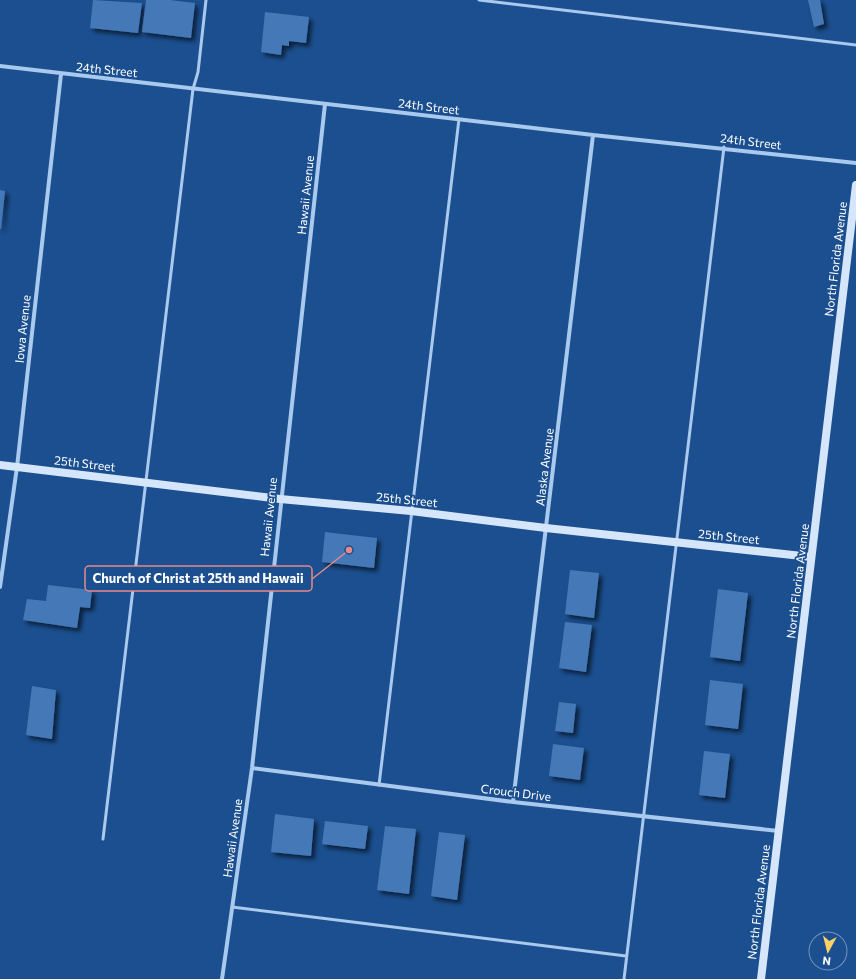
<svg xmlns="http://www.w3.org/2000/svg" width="856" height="979" font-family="Commissioner,sans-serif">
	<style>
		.building { fill: #4478b7; filter: url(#shadow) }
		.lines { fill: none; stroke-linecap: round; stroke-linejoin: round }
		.lane { stroke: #a9c9ee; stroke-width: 3 }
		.street { stroke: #a9c9ee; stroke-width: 4 }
		.secondary { stroke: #d6e6fa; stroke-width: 8 }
		.labels { text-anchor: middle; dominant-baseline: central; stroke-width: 3.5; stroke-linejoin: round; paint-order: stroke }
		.street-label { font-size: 12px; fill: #fff; stroke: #1b4f8f }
		.leader { fill: none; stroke: #e88989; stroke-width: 1.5 }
		.callout-dot { fill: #e88989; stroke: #1b4f8f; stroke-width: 1.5 }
		.callout { fill: #1b4f8f; stroke: #e88989; stroke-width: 1.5 }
		.callout-label { font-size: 13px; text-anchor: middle; font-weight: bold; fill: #fff }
	</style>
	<defs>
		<filter id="shadow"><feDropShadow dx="3.5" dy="3.5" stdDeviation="2" flood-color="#0009"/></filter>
	</defs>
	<rect width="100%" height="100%" fill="#1b4f8f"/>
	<path class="building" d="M 93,0 L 142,3 L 138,33 L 90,28 Z
		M 146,0 L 170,0 L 195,3 L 191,38 L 142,32 Z
		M 808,0 L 820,0 L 824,24 L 814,27 Z
		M 265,12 L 309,17 L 306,43 L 289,41 L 289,46 L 282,45 L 281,55 L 261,52 Z
		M 0,190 L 5,191 L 1,229 L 0,229 Z
		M 325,532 L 377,538 L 374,568 L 322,562 Z
		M 570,570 L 599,573 L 594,618 L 565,614 Z
		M 48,585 L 92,590 L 90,608 L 80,607 L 77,628 L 23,620 L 27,599 L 46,601 Z
		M 718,589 L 748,593 L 740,661 L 710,657 Z
		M 565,622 L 592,625 L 586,672 L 559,668 Z
		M 710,680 L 743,684 L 738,729 L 705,725 Z
		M 32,686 L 56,690 L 52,739 L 26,735 Z
		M 559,702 L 576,704 L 573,733 L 555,731 Z
		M 553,744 L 584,748 L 580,780 L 549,776 Z
		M 704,751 L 730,754 L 725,798 L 699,795 Z
		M 275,814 L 314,819 L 311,856 L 271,852 Z
		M 325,821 L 368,826 L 365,849 L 322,844 Z
		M 385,826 L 416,829 L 409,894 L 377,890 Z
		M 439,832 L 465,835 L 457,900 L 431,896 Z"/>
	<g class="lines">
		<path class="lane" d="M 479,0 L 856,45
			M 379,785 L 459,119
			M 103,839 L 193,89 L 198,72 L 206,0
			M 232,907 L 626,956
			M 624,979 L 724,147"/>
		<path class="street" d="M 0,66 L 593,135 L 856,163
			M 0,587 L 17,467 L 61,74
			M 252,768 L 513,802 L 779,831
			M 513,802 L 593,135
			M 222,979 L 252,768 L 325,104"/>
		<path class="secondary" d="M 0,465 L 280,499 L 411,511 L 546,528 L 811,557
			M 761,979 L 856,185"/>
	</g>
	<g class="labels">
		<g class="street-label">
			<text transform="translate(107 69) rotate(6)">24th Street</text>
			<text transform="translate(429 106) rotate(7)">24th Street</text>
			<text transform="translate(751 141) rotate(7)">24th Street</text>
			<text transform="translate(305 195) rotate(-84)">Hawaii Avenue</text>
			<text transform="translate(835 259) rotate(-83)">North Florida Avenue</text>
			<text transform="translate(22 329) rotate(-84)">Iowa Avenue</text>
			<text transform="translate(85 463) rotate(7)">25th Street</text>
			<text transform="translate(544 467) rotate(-83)">Alaska Avenue</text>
			<text transform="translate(407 499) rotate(6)">25th Street</text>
			<text transform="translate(268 517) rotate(-84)">Hawaii Avenue</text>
			<text transform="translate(729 536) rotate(6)">25th Street</text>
			<text transform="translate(797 581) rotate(-83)">North Florida Avenue</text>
			<text transform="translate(516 792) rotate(7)">Crouch Drive</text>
			<text transform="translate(232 838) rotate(-82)">Hawaii Avenue</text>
			<text transform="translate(758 902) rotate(-83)">North Florida Avenue</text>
		</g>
	</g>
	<path class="leader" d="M349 550L312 579"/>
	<circle class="callout-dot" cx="349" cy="550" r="4"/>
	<rect class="callout" x="85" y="566" width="227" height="25" rx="4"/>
	<g class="callout-label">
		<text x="198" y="583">Church of Christ at 25th and Hawaii</text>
	</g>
	<g transform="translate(828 951) rotate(187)"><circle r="19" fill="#1b4f8f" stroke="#7695bc"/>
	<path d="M0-3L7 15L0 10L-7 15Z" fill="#ffd166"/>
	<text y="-6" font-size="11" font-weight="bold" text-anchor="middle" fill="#ffffff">N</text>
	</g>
</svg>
